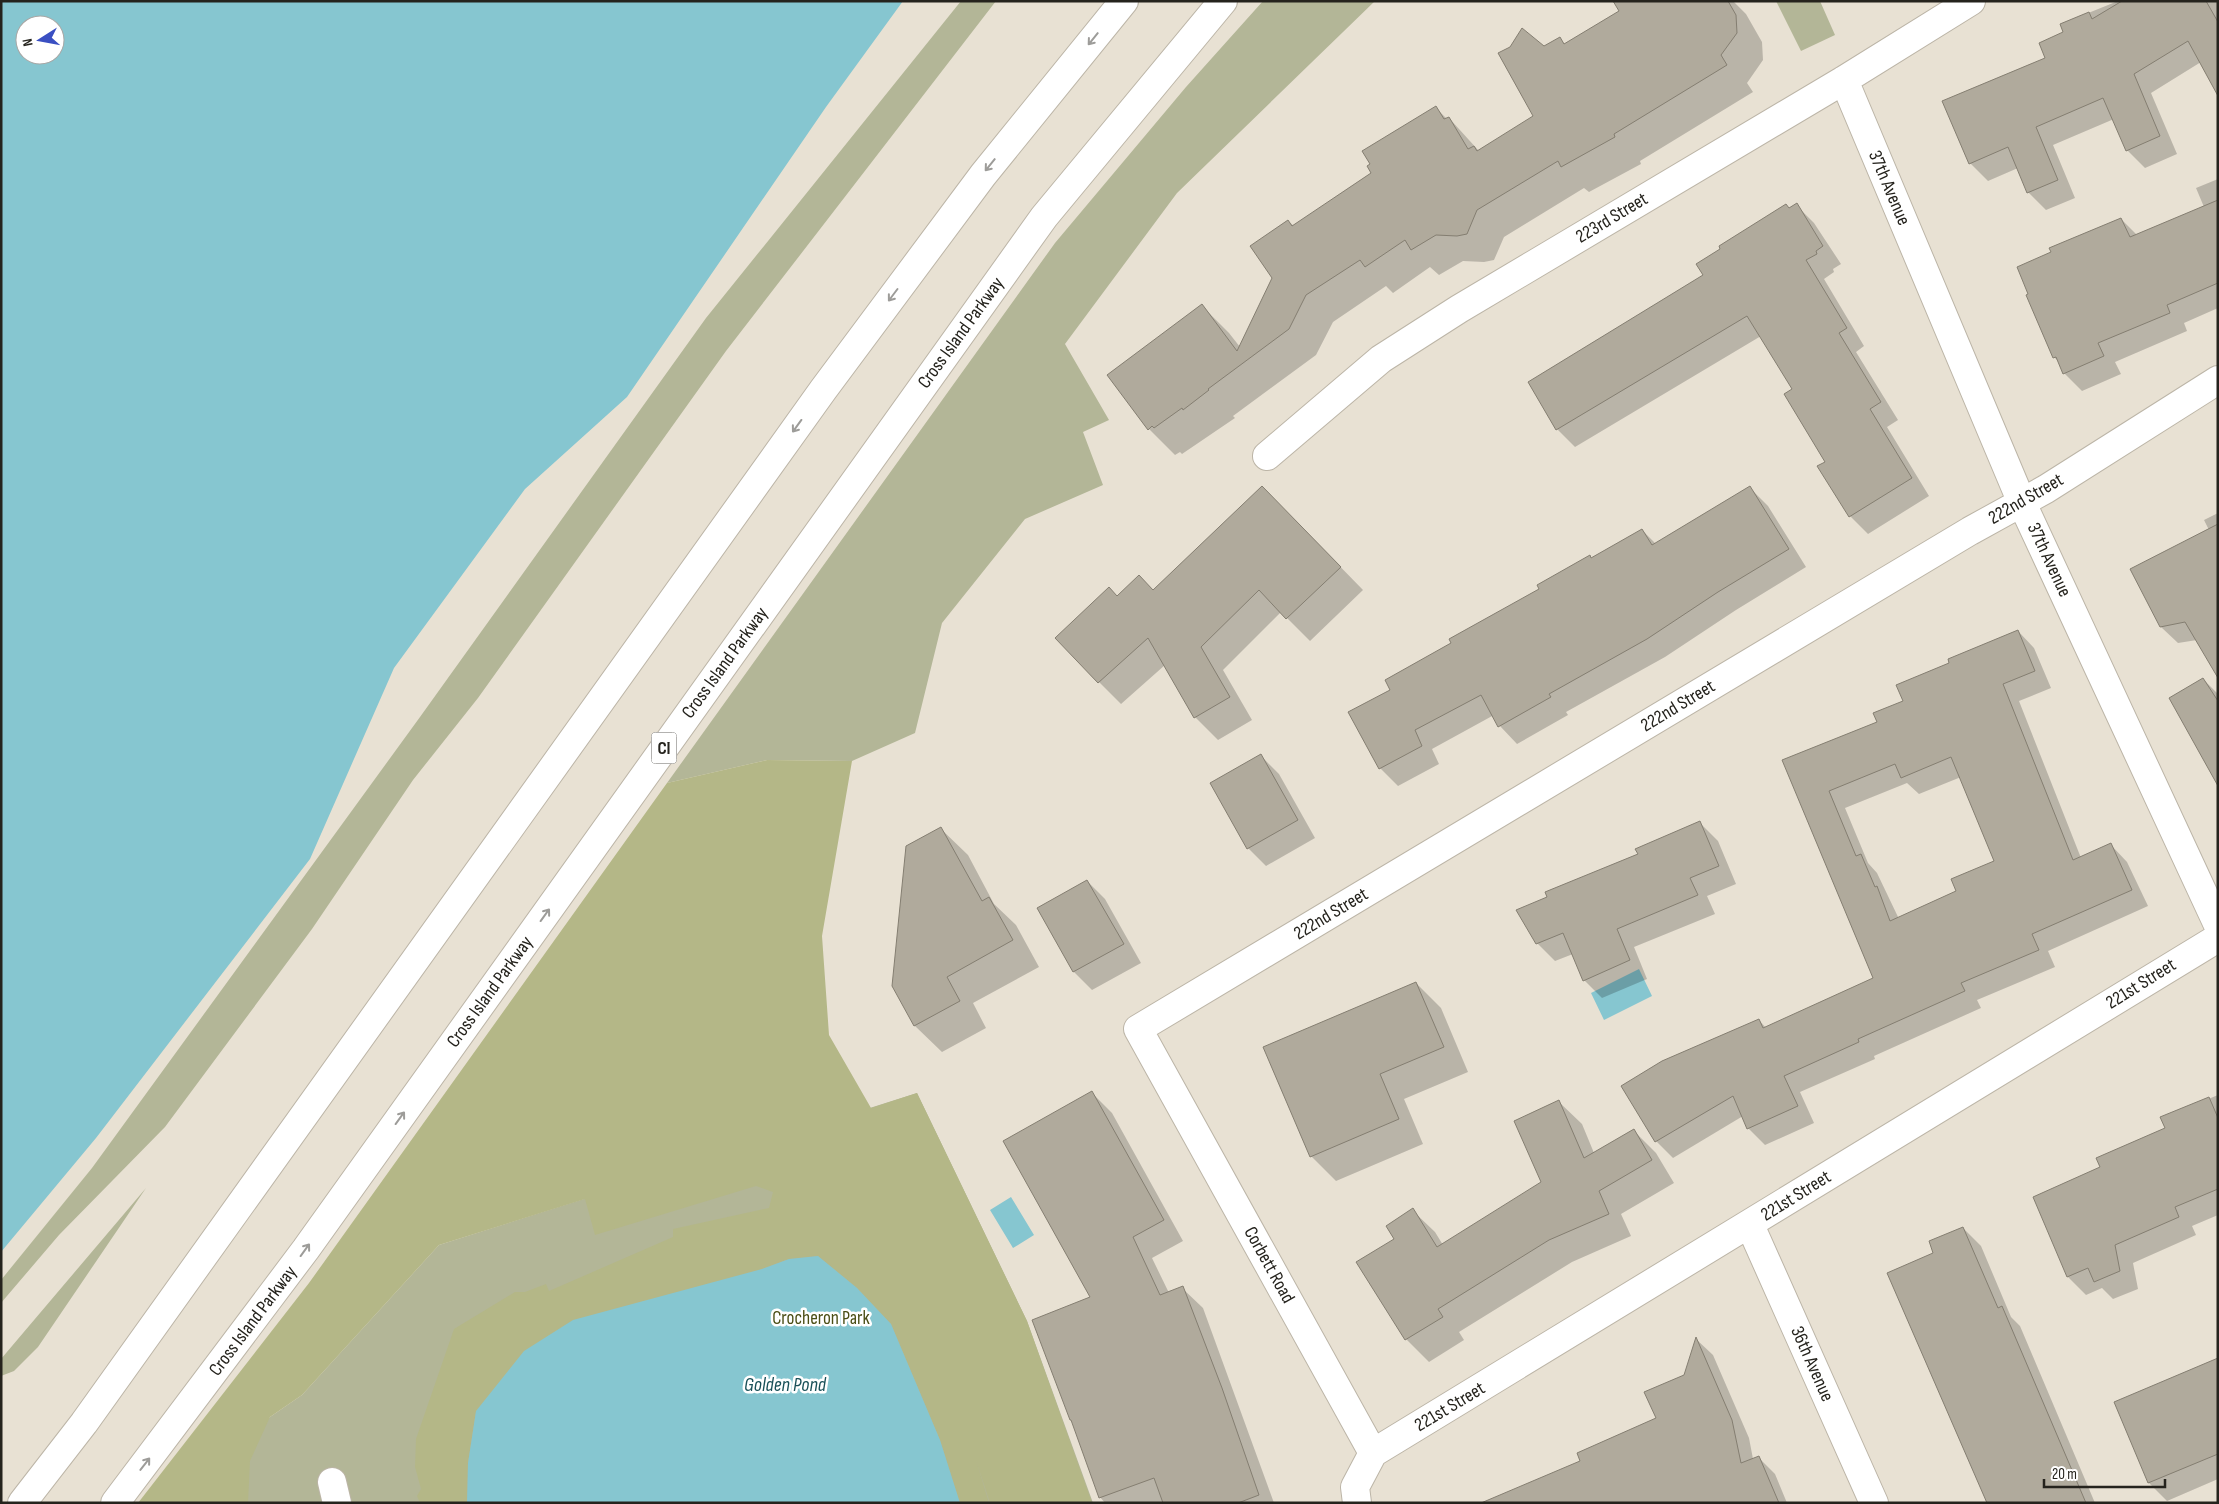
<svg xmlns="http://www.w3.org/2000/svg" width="2219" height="1504" font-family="'Sofia Sans Condensed',sans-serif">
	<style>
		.green { fill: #b3b697 }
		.forest { fill: #b4b787 }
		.water { fill: #86c6d0; fill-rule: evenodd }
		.shadow { fill: #0003; fill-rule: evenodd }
		.building { fill: #b0aa9c; stroke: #847e71; fill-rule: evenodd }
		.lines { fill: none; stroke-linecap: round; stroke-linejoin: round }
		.minor-casing { stroke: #bcb5a7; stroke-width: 30 }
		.highway-casing { stroke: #bcb5a7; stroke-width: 30 }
		.minor { stroke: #fff; stroke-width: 28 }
		.highway { stroke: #fff; stroke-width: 28 }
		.oneway { stroke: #9d9c99 }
		.labels { text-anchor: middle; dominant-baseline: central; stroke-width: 5; stroke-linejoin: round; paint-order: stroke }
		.shield { fill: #fff; stroke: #666561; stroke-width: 1 }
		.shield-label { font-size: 18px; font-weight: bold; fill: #25231d }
		.street-label { font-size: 19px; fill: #25231d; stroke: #fff }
		.park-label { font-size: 19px; fill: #4b4e15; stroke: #fff }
		.water-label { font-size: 20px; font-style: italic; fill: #195058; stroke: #fff }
	</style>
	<rect width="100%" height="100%" fill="#e8e1d3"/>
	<path class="green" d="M 961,1 L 996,1 L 726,351 L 478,698 L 413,780 L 312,929 L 165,1127 L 59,1235 L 1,1303 L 1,1280 L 92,1168 L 420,717 L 706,318 Z
		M 1263,1 L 1375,1 L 1177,193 L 1065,344 L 1109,420 L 1083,432 L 1103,485 L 1025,519 L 942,623 L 915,733 L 852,761 L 767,760 L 667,783 L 1055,243 L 1186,87 Z
		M 1776,1 L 1820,1 L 1835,35 L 1801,51 Z
		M 917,1093 L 1027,1321 L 1093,1503 L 196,1503 L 270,1417 L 302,1395 L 439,1245 Z
		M 146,1188 L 38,1347 L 14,1371 L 1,1376 L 1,1359 Z"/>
	<path class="forest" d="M 767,760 L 852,761 L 822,936 L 829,1035 L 871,1108 L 917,1093 L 1027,1321 L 1092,1503 L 990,1503 L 976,1460 L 989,1503 L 960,1503 L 940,1440 L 891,1324 L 857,1288 L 818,1256 L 789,1259 L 762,1269 L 476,1411 L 468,1463 L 467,1503 L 420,1503 L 417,1496 L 421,1489 L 415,1467 L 416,1439 L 454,1329 L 515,1292 L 525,1292 L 546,1284 L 549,1291 L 673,1237 L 673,1229 L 769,1208 L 773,1192 L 756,1186 L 595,1235 L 585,1199 L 439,1245 L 302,1395 L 270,1417 L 250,1461 L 248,1503 L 138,1503 L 309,1283 L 667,783 Z"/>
	<path class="water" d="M 1,1 L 903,1 L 826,107 L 627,397 L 525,489 L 394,668 L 310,859 L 96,1138 L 1,1252 ZM 25,25 L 55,25 L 55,55 L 25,55 Z
		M 1639,969 L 1652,996 L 1604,1020 L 1591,993 Z
		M 1011,1197 L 1034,1235 L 1013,1248 L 990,1210 Z
		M 818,1256 L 857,1288 L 891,1324 L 940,1440 L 960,1503 L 467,1503 L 468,1463 L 476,1411 L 524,1351 L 573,1320 L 762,1269 L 789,1259 Z"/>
	<path class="shadow" d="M 1614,1 L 1733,1 L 1746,14 L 1762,42 L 1763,60 L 1747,83 L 1753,92 L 1640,161 L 1641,164 L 1589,192 L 1584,188 L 1504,237 L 1494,260 L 1484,262 L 1463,261 L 1439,275 L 1430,267 L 1393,293 L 1386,286 L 1333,322 L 1316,355 L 1233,416 L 1235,418 L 1182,454 L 1180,452 L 1175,455 L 1149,429 L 1202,306 L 1229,333 L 1240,347 L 1274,278 L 1288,221 L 1294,226 L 1373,173 L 1436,108 L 1447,119 L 1449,118 L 1479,151 L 1535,117 L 1544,47 L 1560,39 L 1566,45 L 1621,12 Z
		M 2118,1 L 2218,1 L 2218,93 L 2201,62 L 2151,93 L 2177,154 L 2145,168 L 2127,150 L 2114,119 L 2053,145 L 2075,198 L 2046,210 L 2028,192 L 2018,168 L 1988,181 L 1970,163 L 2065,32 L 2061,24 Z
		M 2218,179 L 2218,308 L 2184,323 L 2187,331 L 2115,362 L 2121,374 L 2082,391 L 2064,373 L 2060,363 L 2054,357 L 2121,219 L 2137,235 L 2204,207 L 2196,188 Z
		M 1796,205 L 1814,223 L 1841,264 L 1833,269 L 1834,272 L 1824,279 L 1864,346 L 1856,352 L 1898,420 L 1887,427 L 1929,496 L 1868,534 L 1850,516 L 1794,390 L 1761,336 L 1575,447 L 1557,429 L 1704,276 Z
		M 1750,488 L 1768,506 L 1806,567 L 1736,610 L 1665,657 L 1566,712 L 1568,715 L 1517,744 L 1500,726 L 1494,715 L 1432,749 L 1439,764 L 1398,786 L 1380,768 L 1392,690 L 1453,644 L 1642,530 L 1656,544 Z
		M 1285,510 L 1363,590 L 1310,641 L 1281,612 L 1223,670 L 1252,720 L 1218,740 L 1195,717 L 1165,665 L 1121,704 L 1099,682 L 1117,597 L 1154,592 Z
		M 2218,513 L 2218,672 L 2197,640 L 2178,643 L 2161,627 L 2209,530 L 2204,520 Z
		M 2018,631 L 2034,648 L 2051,688 L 2019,701 L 2081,858 L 2111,845 L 2127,862 L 2148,906 L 2048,951 L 2055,967 L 1977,1000 L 1981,1008 L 1874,1056 L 1875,1059 L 1800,1092 L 1814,1123 L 1765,1145 L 1748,1128 L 1743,1116 L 1673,1158 L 1656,1141 L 1759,1020 L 1766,1028 L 1875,978 L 1784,761 L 1878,723 L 1951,664 ZM 1961,777 L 1995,862 L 1957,892 L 1899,919 L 1877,873 L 1868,863 L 1845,808 L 1907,783 L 1919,794 Z
		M 2203,679 L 2218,694 L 2218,780 Z
		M 1261,756 L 1279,774 L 1315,838 L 1266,866 L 1248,848 Z
		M 1700,823 L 1718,841 L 1736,884 L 1707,896 L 1715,914 L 1634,947 L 1647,979 L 1602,998 L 1584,980 L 1573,954 L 1555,961 L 1537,943 L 1549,898 L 1639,855 Z
		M 941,829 L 968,855 L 994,904 L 1016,925 L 1039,967 L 973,1003 L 986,1028 L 942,1052 L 915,1026 L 893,985 Z
		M 1087,881 L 1105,899 L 1141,963 L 1092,990 L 1074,972 L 1039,908 Z
		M 1416,983 L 1441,1008 L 1468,1072 L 1404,1099 L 1423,1144 L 1336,1181 L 1311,1156 Z
		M 1092,1093 L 1112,1113 L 1183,1241 L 1152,1258 L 1169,1293 L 1182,1288 L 1203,1308 L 1274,1503 L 1105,1503 L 1100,1497 L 1092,1298 Z
		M 2218,1095 L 2218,1215 L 2192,1226 L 2196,1235 L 2133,1263 L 2138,1289 L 2113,1299 L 2102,1288 L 2086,1295 L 2068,1277 L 2035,1197 L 2102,1168 L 2166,1129 L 2162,1118 Z
		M 1559,1102 L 1582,1124 L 1594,1153 L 1633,1130 L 1656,1153 L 1674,1183 L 1621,1214 L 1631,1236 L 1572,1262 L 1459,1332 L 1464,1340 L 1429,1362 L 1406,1339 L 1395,1239 L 1412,1210 L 1435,1232 L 1443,1245 L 1542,1183 Z
		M 1963,1228 L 1981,1246 L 2011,1317 L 2020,1326 L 2095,1503 L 1987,1503 Z
		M 1697,1340 L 1713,1355 L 1749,1438 L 1753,1459 L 1758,1457 L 1775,1474 L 1787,1503 L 1536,1503 L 1582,1462 L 1657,1419 L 1685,1376 Z
		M 2218,1359 L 2218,1479 L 2167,1501 L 2149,1483 L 2116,1403 Z"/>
	<path class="building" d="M 1613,1 L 1728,1 L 1736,15 L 1737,33 L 1721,55 L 1727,65 L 1614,134 L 1615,137 L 1561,167 L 1558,161 L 1477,210 L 1467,234 L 1457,236 L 1436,235 L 1411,250 L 1405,240 L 1365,267 L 1360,260 L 1306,295 L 1289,329 L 1208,389 L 1209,390 L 1183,410 L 1182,408 L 1154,428 L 1152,426 L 1148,430 L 1107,375 L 1202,304 L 1237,351 L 1272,278 L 1250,246 L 1288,220 L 1292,226 L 1371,173 L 1367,166 L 1370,164 L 1362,151 L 1436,106 L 1444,119 L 1449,117 L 1468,149 L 1474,146 L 1477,151 L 1533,116 L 1498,53 L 1510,47 L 1522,28 L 1544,46 L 1560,37 L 1564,44 L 1619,11 Z
		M 2122,1 L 2206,1 L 2218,22 L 2218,96 L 2188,41 L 2134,74 L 2160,136 L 2126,151 L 2103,98 L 2036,127 L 2058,180 L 2027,193 L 2008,147 L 1969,164 L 1942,101 L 2045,58 L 2039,43 L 2063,32 L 2060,24 L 2089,12 L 2092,19 Z
		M 2218,200 L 2218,283 L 2167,305 L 2170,313 L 2098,343 L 2104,356 L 2063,374 L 2056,357 L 2053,358 L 2026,295 L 2028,294 L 2017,267 L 2051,252 L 2049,248 L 2121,218 L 2130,237 Z
		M 1797,203 L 1823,246 L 1816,251 L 1817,254 L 1806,260 L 1847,328 L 1839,333 L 1881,402 L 1870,409 L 1912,478 L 1849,517 L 1817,466 L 1825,462 L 1784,394 L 1792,389 L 1747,316 L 1556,430 L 1528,382 L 1703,275 L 1696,264 L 1720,249 L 1719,246 L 1786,204 L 1789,208 Z
		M 1262,486 L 1341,567 L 1286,619 L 1259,590 L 1201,647 L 1230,697 L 1194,718 L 1148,638 L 1098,683 L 1055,638 L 1109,587 L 1117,596 L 1139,575 L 1153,590 Z
		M 1750,486 L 1789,549 L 1718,592 L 1647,639 L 1549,694 L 1551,697 L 1498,727 L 1481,695 L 1415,730 L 1422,746 L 1379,769 L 1348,712 L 1390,690 L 1385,680 L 1451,643 L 1449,639 L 1539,589 L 1537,585 L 1590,555 L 1591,558 L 1642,529 L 1652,545 Z
		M 2218,524 L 2218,678 L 2185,622 L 2160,627 L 2130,569 Z
		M 2018,630 L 2035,671 L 2003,684 L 2073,860 L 2111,843 L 2132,890 L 2032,934 L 2039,950 L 1961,983 L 1965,991 L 1858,1039 L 1859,1042 L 1784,1076 L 1798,1106 L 1747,1129 L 1733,1096 L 1655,1142 L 1621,1086 L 1662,1061 L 1759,1019 L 1763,1028 L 1873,978 L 1782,760 L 1877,722 L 1873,713 L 1903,701 L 1896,685 L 1949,663 L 1948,659 ZM 1951,757 L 1994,861 L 1951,879 L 1956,891 L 1890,921 L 1877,886 L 1875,887 L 1861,854 L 1856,856 L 1829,791 L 1895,764 L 1901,778 Z
		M 2203,678 L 2218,701 L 2218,786 L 2169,698 Z
		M 1261,754 L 1298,820 L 1247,849 L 1210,783 Z
		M 1700,821 L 1719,866 L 1690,878 L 1698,895 L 1617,929 L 1630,960 L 1583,981 L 1563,933 L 1536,944 L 1516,910 L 1547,897 L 1545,892 L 1638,854 L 1635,849 Z
		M 941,827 L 982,901 L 989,897 L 1013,940 L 947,977 L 960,1001 L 914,1026 L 892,986 L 906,846 Z
		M 1087,880 L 1124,944 L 1073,972 L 1037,908 Z
		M 1416,982 L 1444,1047 L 1380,1074 L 1399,1119 L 1310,1157 L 1263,1047 Z
		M 1092,1091 L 1164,1220 L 1133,1237 L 1160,1295 L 1183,1286 L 1222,1388 L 1259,1495 L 1238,1503 L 1163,1503 L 1154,1478 L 1099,1498 L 1071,1420 L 1070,1420 L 1032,1320 L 1090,1297 L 1003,1141 Z
		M 2209,1097 L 2218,1118 L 2218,1189 L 2175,1207 L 2179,1217 L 2115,1245 L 2120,1271 L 2094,1282 L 2088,1268 L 2067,1277 L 2033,1197 L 2100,1167 L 2096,1158 L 2165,1128 L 2160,1117 Z
		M 1559,1100 L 1584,1158 L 1634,1129 L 1652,1160 L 1599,1191 L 1609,1214 L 1549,1240 L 1438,1309 L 1443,1317 L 1405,1340 L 1356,1262 L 1394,1239 L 1386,1226 L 1413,1208 L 1437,1247 L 1541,1182 L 1514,1121 Z
		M 1963,1227 L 1998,1308 L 2002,1306 L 2086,1503 L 1987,1503 L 1887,1273 L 1933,1253 L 1929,1241 Z
		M 1696,1337 L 1732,1420 L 1741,1463 L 1759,1456 L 1779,1503 L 1481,1503 L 1580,1461 L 1577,1453 L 1656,1418 L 1644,1392 L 1684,1375 Z
		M 2218,1358 L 2218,1454 L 2148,1483 L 2114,1402 Z"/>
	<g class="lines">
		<g class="minor-casing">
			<path id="minor" d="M 1844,80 L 2022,503 L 2218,925
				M 1267,456 L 1381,359 L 1459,309 L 1844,80 L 1971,1
				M 1750,1225 L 1874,1503
				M 1373,1453 L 1138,1029 L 1970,531 L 2046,489 L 2218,380
				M 1373,1453 L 2218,938
				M 332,1482 L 337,1503
				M 1357,1503 L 1355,1487 L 1373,1453"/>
		</g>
		<g class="highway-casing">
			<path id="highway" d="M 22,1503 L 84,1423 L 823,390 L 983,175 L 1124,1
				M 115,1503 L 306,1249 L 1044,217 L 1223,1"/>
		</g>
		<use href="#minor" class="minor"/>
		<use href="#highway" class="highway"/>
	</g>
	<defs><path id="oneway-shaft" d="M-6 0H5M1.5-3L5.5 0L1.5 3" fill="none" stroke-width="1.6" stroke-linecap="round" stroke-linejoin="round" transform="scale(1.25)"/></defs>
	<g class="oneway">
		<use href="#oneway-shaft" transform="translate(1093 39) rotate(129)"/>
		<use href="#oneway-shaft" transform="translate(990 165) rotate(129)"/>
		<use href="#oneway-shaft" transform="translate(893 295) rotate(127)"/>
		<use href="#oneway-shaft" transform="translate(797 426) rotate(126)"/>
		<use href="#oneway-shaft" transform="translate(545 915) rotate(-54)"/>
		<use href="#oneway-shaft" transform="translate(400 1118) rotate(-54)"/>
		<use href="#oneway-shaft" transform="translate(305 1250) rotate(-54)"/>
		<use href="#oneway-shaft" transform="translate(145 1464) rotate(-52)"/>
	</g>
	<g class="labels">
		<rect class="shield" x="651.5" y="732.5" width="25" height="31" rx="4"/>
		<g class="shield-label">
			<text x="664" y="748">CI</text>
		</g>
		<g class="street-label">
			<text transform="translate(1889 188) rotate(67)">37th Avenue</text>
			<text transform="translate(1612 218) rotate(-31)">223rd Street</text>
			<text transform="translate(961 333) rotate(-54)">Cross Island Parkway</text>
			<text transform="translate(2026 499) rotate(-30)">222nd Street</text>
			<text transform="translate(2049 560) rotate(65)">37th Avenue</text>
			<text transform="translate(725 663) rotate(-54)">Cross Island Parkway</text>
			<text transform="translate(1678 706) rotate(-31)">222nd Street</text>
			<text transform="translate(1331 914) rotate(-31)">222nd Street</text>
			<text transform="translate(2141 984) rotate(-32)">221st Street</text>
			<text transform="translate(490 992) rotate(-54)">Cross Island Parkway</text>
			<text transform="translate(1796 1196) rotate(-32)">221st Street</text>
			<text transform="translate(1269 1265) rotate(61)">Corbett Road</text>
			<text transform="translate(253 1321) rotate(-53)">Cross Island Parkway</text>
			<text transform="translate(1812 1364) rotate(66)">36th Avenue</text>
			<text transform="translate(1450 1407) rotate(-31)">221st Street</text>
		</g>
		<g class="park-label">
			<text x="821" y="1318">Crocheron Park</text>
		</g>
		<g class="water-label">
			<text x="785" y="1385">Golden Pond</text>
		</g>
	</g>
	<rect width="2219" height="1504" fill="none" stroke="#25231d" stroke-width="5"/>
	<g transform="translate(40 40) rotate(259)"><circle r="24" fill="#ffffff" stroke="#a8a7a5"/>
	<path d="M0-4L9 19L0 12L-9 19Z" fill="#3a4fc2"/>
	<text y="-8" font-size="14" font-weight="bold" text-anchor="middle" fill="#25231d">N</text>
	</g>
	<path d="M2044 1479v8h121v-8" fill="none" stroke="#25231d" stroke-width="2.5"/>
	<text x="2052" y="1479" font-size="15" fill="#25231d" stroke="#ffffff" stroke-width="4" paint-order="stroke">20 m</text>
</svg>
